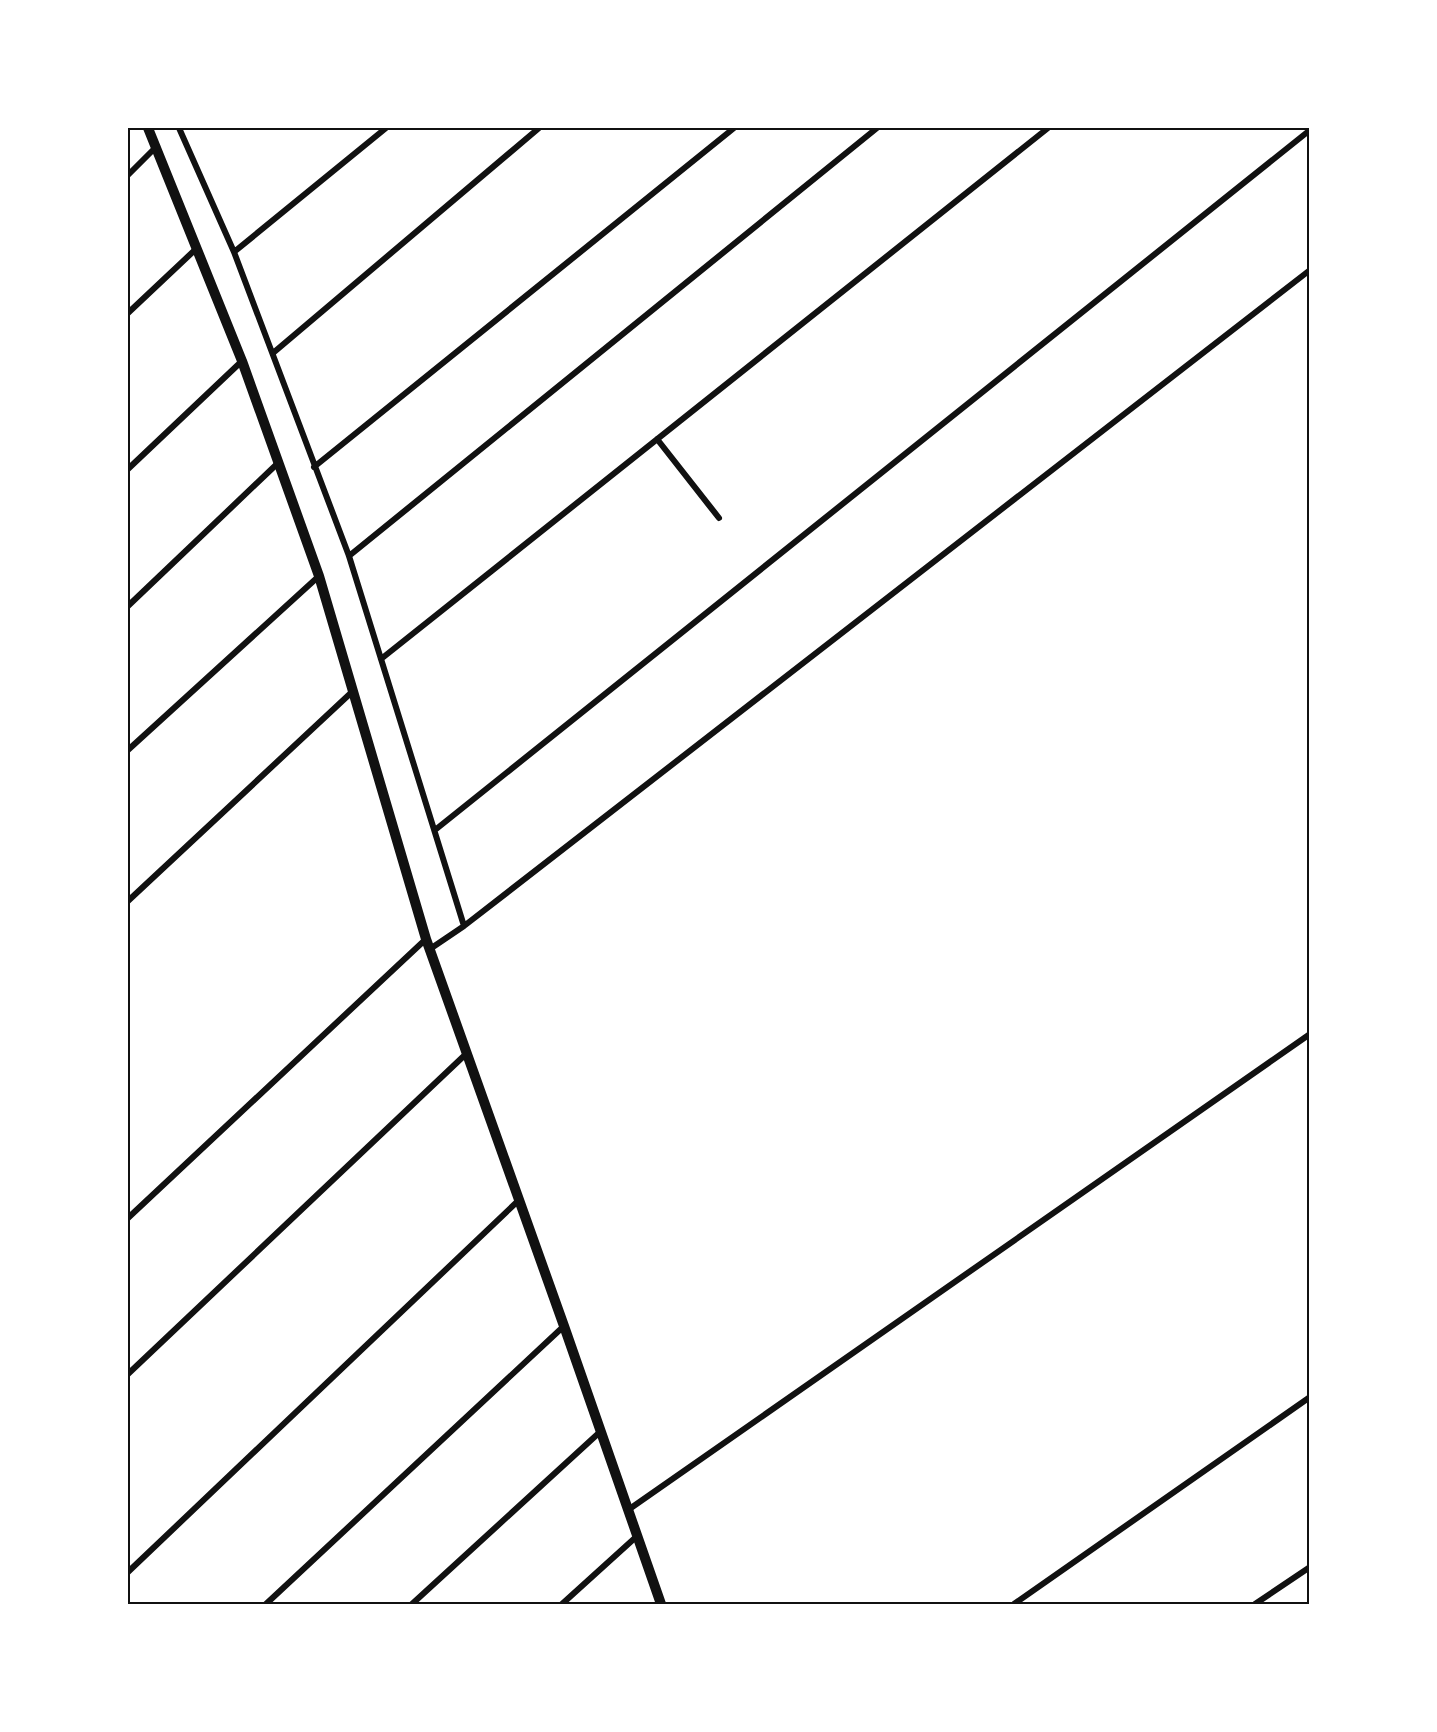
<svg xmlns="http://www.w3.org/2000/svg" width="1437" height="1732" font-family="Lato,sans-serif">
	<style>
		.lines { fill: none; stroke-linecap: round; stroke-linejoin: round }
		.minor { stroke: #111; stroke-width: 6 }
		.tertiary { stroke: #111; stroke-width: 10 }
		.neatline { fill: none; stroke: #111; stroke-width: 2 }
	</style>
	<rect width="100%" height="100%" fill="#fff"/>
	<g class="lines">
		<path class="minor" d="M 179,128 L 234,252 L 349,556 L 464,926
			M 128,175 L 157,146
			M 234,252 L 386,128
			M 128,313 L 197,248
			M 273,353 L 539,128
			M 657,439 L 719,518
			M 314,467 L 734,128
			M 128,469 L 242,361
			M 349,556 L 877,128
			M 128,606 L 278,463
			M 381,659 L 1048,128
			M 128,750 L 319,576
			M 435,830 L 1310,130
			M 128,901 L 353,691
			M 430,949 L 464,926 L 1310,270
			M 128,1218 L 426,939
			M 128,1374 L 467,1053
			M 628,1510 L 1310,1034
			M 128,1572 L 519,1200
			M 266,1604 L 564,1326
			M 412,1604 L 601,1431
			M 562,1604 L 636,1537
			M 1014,1604 L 1310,1397
			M 1255,1604 L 1310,1567"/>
		<path class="tertiary" d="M 148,128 L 242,361 L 319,576 L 426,939 L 564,1326 L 661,1604"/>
	</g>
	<rect width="1437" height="1732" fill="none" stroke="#ffffff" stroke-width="258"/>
	<rect x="129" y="129" width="1179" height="1474" class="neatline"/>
</svg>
